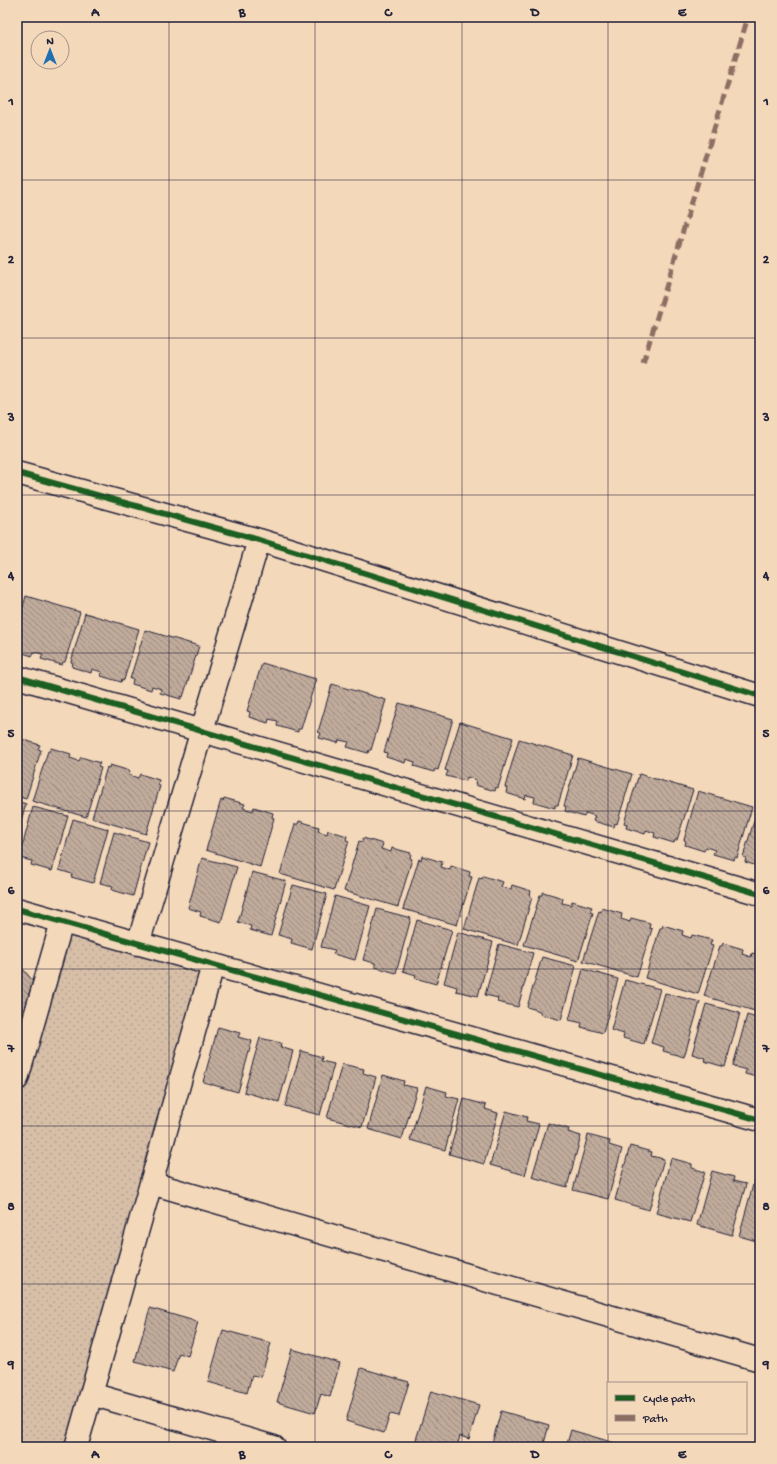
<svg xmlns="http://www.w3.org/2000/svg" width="777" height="1464" font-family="'Gochi Hand',sans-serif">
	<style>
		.grass { fill: url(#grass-dots); stroke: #7c7071 }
		.building { fill: url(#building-back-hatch); stroke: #22223b }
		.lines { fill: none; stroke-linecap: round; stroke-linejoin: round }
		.street-casing { stroke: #22223b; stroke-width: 25 }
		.street { stroke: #f4d8ba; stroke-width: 22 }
		.quiet { stroke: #8d6e63; stroke-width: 5; stroke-dasharray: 10 5; stroke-linecap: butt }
		.cycleway-casing { stroke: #f4d8ba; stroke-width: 8 }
		.cycleway { stroke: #1b5e20; stroke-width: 6 }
		.grid { fill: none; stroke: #22223b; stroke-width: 1; stroke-opacity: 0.55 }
		.neatline { fill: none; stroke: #22223b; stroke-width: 1.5 }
		.grid-label { font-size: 13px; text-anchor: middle; font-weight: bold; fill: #22223b }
	</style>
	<defs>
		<pattern id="grass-dots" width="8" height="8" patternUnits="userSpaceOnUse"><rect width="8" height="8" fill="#d6bea7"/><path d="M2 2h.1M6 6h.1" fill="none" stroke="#b7a391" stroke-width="1.8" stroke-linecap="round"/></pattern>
		<pattern id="building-back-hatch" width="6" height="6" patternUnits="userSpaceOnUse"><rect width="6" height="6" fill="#c0ab9b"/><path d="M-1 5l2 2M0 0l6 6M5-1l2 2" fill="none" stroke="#9c8b80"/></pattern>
	</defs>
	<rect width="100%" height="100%" fill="#f4d8ba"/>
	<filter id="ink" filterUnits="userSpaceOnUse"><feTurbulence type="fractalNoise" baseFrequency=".025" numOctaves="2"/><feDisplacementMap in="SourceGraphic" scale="8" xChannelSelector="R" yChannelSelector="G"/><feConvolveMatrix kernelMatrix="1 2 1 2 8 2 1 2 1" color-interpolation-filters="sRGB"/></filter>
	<g filter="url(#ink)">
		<path class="grass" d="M 62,922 L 213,965 L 76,1447 L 17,1447 L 17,1079 Z"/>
		<path class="building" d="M 26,596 L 80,612 L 65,662 L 63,662 L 62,665 L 41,659 L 43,654 L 34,652 L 32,656 L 17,651 L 17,628 Z
			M 85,613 L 139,629 L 124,680 L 122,679 L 121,682 L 101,676 L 102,672 L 92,669 L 91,673 L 72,667 L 73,663 L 71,662 Z
			M 145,630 L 199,646 L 183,697 L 181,696 L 181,699 L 160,693 L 161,689 L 152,686 L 151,690 L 132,684 L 133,679 L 130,679 Z
			M 262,663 L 316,679 L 301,729 L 298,729 L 298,732 L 277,726 L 278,721 L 269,719 L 268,723 L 249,717 L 250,712 L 247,711 Z
			M 332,684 L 386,700 L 371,750 L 369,750 L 368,753 L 347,747 L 349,742 L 339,740 L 338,743 L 319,738 L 321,733 L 318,732 Z
			M 399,703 L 453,719 L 438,770 L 435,769 L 434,772 L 414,766 L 415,762 L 406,759 L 405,763 L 386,757 L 387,753 L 384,752 Z
			M 460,722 L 513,738 L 498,788 L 496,787 L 495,791 L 475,785 L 476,780 L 467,777 L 466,781 L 446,776 L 448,771 L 445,770 Z
			M 21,739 L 40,745 L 38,749 L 41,750 L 26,799 L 17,796 L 17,742 L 20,743 Z
			M 519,739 L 573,755 L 558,805 L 555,805 L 555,808 L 534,802 L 535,797 L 526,795 L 525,799 L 506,793 L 507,788 L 505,787 Z
			M 51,748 L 71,754 L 70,758 L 79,761 L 81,757 L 100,763 L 98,767 L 101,768 L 86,817 L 32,801 L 48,751 L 50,751 Z
			M 578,758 L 632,774 L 617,824 L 615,823 L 614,827 L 593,821 L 595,816 L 586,813 L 584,817 L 565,811 L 566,807 L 564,806 Z
			M 110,765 L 130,771 L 129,775 L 138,778 L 140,774 L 159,780 L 158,785 L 160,786 L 146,834 L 92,818 L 107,767 L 109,768 Z
			M 639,774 L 693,790 L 677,840 L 675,840 L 674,843 L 654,837 L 655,833 L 646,830 L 645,834 L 626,828 L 627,824 L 624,823 Z
			M 698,791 L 752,807 L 737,858 L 735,857 L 734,860 L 713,854 L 715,850 L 706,847 L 704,851 L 685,845 L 686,841 L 684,840 Z
			M 224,798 L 245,804 L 243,808 L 253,811 L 254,807 L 273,813 L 272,817 L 274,818 L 260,867 L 206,850 L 221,800 L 223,801 Z
			M 17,801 L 26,804 L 17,834 Z
			M 33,807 L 68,816 L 52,871 L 31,865 L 32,861 L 19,858 Z
			M 758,808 L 760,809 L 760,867 L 745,862 L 746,858 L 743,857 Z
			M 73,819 L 108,829 L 93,883 L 71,877 L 72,874 L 59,870 Z
			M 299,821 L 319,827 L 318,831 L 327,834 L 328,830 L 347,836 L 346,840 L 349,841 L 334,890 L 280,874 L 295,824 L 298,824 Z
			M 114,832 L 148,842 L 133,896 L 112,890 L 113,886 L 100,883 Z
			M 363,838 L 383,844 L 381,849 L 391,852 L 392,848 L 411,853 L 410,858 L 412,859 L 398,907 L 344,891 L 359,841 L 362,842 Z
			M 422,856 L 442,862 L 441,867 L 450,870 L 451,866 L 470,872 L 469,876 L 472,877 L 457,925 L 403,909 L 419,859 L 421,860 Z
			M 202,858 L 237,867 L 221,922 L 200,916 L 201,912 L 188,908 Z
			M 252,872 L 286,881 L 271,936 L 250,930 L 251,926 L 238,922 Z
			M 483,876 L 503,882 L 501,887 L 511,889 L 512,885 L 531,891 L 530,896 L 532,897 L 518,945 L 464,929 L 479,878 L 482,879 Z
			M 293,885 L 327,894 L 312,949 L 291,943 L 292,939 L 278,935 Z
			M 543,892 L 563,898 L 562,903 L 571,905 L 572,901 L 592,907 L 590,912 L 593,913 L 578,961 L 524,945 L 540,895 L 542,895 Z
			M 335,896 L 370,906 L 355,960 L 333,954 L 335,950 L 321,947 Z
			M 602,908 L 622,914 L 621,919 L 630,922 L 631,918 L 650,923 L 649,928 L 652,929 L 637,977 L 583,961 L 599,911 L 601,912 Z
			M 377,909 L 411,918 L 396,973 L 375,967 L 375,963 L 363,960 Z
			M 417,920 L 452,930 L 436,984 L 415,978 L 416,975 L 403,971 Z
			M 663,925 L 683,931 L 682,935 L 691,938 L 692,935 L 712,940 L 710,945 L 713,946 L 698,994 L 645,978 L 660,928 L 662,928 Z
			M 458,932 L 493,942 L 478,996 L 456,991 L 457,987 L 444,983 Z
			M 723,943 L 743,949 L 742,954 L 751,957 L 752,953 L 760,955 L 760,1005 L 758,1012 L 704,996 L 720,946 L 722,946 Z
			M 499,944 L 533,953 L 518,1007 L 497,1002 L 498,998 L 485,995 Z
			M 542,957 L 576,966 L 561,1020 L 540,1014 L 540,1011 L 527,1007 Z
			M 17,966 L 22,968 L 33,981 L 19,1026 L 17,1026 Z
			M 583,969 L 618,979 L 603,1033 L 581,1027 L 582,1023 L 569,1020 Z
			M 625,980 L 660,989 L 644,1044 L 623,1038 L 624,1034 L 611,1030 Z
			M 665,993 L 700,1002 L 684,1057 L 663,1051 L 664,1047 L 651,1043 Z
			M 706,1004 L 740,1013 L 725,1067 L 704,1061 L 705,1058 L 692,1054 Z
			M 747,1015 L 760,1019 L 760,1078 L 745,1074 L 746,1070 L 733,1066 Z
			M 218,1027 L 240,1033 L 238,1037 L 252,1041 L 238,1092 L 203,1082 Z
			M 260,1038 L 281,1043 L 280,1047 L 293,1051 L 279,1102 L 244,1092 Z
			M 301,1051 L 322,1057 L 321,1061 L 334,1064 L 320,1115 L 285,1106 Z
			M 342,1064 L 364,1069 L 363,1073 L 376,1077 L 362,1127 L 327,1118 Z
			M 383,1075 L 404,1081 L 403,1085 L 417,1088 L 402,1139 L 368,1129 Z
			M 426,1086 L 447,1092 L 446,1096 L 459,1099 L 445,1150 L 410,1140 Z
			M 464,1099 L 486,1105 L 485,1109 L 498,1113 L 484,1164 L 449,1154 Z
			M 506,1111 L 527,1117 L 526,1121 L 539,1124 L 525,1175 L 490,1165 Z
			M 548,1123 L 569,1129 L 568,1132 L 581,1136 L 567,1187 L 532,1177 Z
			M 588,1135 L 610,1141 L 609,1145 L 622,1149 L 608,1199 L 573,1190 Z
			M 630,1146 L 652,1152 L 651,1156 L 664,1159 L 649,1210 L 615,1200 Z
			M 671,1158 L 692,1164 L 692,1168 L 705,1172 L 690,1222 L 656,1213 Z
			M 712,1171 L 734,1177 L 733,1181 L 746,1184 L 732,1235 L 697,1225 Z
			M 754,1181 L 760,1183 L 760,1242 L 739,1236 Z
			M 150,1308 L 198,1322 L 188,1356 L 179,1353 L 173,1372 L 135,1361 Z
			M 223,1330 L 271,1343 L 261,1377 L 252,1375 L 247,1393 L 208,1382 Z
			M 292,1349 L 340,1363 L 330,1397 L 321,1394 L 315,1413 L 277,1402 Z
			M 361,1368 L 409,1382 L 399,1416 L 390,1414 L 384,1433 L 346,1421 Z
			M 431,1391 L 479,1405 L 469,1439 L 460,1436 L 457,1447 L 428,1447 L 415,1443 Z
			M 501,1411 L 549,1425 L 543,1447 L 491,1447 Z
			M 571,1430 L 618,1444 L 618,1447 L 566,1447 Z"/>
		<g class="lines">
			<g class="street-casing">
				<path id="street" d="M 17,473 L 259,540 L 760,696
					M 17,677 L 760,894
					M 17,909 L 760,1120
					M 138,944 L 259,540
					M 17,1079 L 62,922
					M 151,1183 L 760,1360
					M 91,1394 L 274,1447
					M 76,1447 L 213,965"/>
			</g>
			<use href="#street" class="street"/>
			<path class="quiet" d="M 643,363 L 748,17"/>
			<g class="cycleway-casing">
				<path id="cycleway" d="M 17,473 L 259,540 L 760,696
					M 17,677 L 760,894
					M 17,909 L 760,1120"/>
			</g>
			<use href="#cycleway" class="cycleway"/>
		</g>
	</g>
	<path class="grid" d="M 169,17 L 169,1447M 315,17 L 315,1447M 462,17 L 462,1447M 608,17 L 608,1383M 17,180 L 760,180M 17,338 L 760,338M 17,495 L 760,495M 17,653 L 760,653M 17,811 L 760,811M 17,969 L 760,969M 17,1126 L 760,1126M 17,1284 L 760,1284M 608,1433 L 608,1447"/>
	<rect width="777" height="1464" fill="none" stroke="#f4d8ba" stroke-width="44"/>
	<rect x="607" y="1382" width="140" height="52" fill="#f4d8ba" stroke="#a08f87"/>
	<rect x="615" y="1395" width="20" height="6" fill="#1b5e20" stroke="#a08f87"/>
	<text x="643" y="1402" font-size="12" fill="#22223b">Cycle path</text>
	<rect x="615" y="1415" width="20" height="6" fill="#8d6e63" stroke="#a08f87"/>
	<text x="643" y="1422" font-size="12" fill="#22223b">Path</text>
	<g transform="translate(50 50)"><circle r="19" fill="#f4d8ba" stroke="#a08f87"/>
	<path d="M0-3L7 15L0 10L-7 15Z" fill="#1f6fb2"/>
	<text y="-6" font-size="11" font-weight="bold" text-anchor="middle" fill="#22223b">N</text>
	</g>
	<rect x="22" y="22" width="733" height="1420" class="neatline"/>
	<g class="grid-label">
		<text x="95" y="16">A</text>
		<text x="242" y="16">B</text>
		<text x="388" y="16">C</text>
		<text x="535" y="16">D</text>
		<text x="682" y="16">E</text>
		<text x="11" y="105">1</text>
		<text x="766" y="105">1</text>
		<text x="11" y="263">2</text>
		<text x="766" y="263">2</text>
		<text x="11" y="421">3</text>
		<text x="766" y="421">3</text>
		<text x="11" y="579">4</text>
		<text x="766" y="579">4</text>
		<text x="11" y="737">5</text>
		<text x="766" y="737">5</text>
		<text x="11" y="894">6</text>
		<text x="766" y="894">6</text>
		<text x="11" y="1052">7</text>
		<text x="766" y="1052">7</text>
		<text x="11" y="1210">8</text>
		<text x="766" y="1210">8</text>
		<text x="11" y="1368">9</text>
		<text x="766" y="1368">9</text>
		<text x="95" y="1458">A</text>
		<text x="242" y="1458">B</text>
		<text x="388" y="1458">C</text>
		<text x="535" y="1458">D</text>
		<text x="682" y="1458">E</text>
	</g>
</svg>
